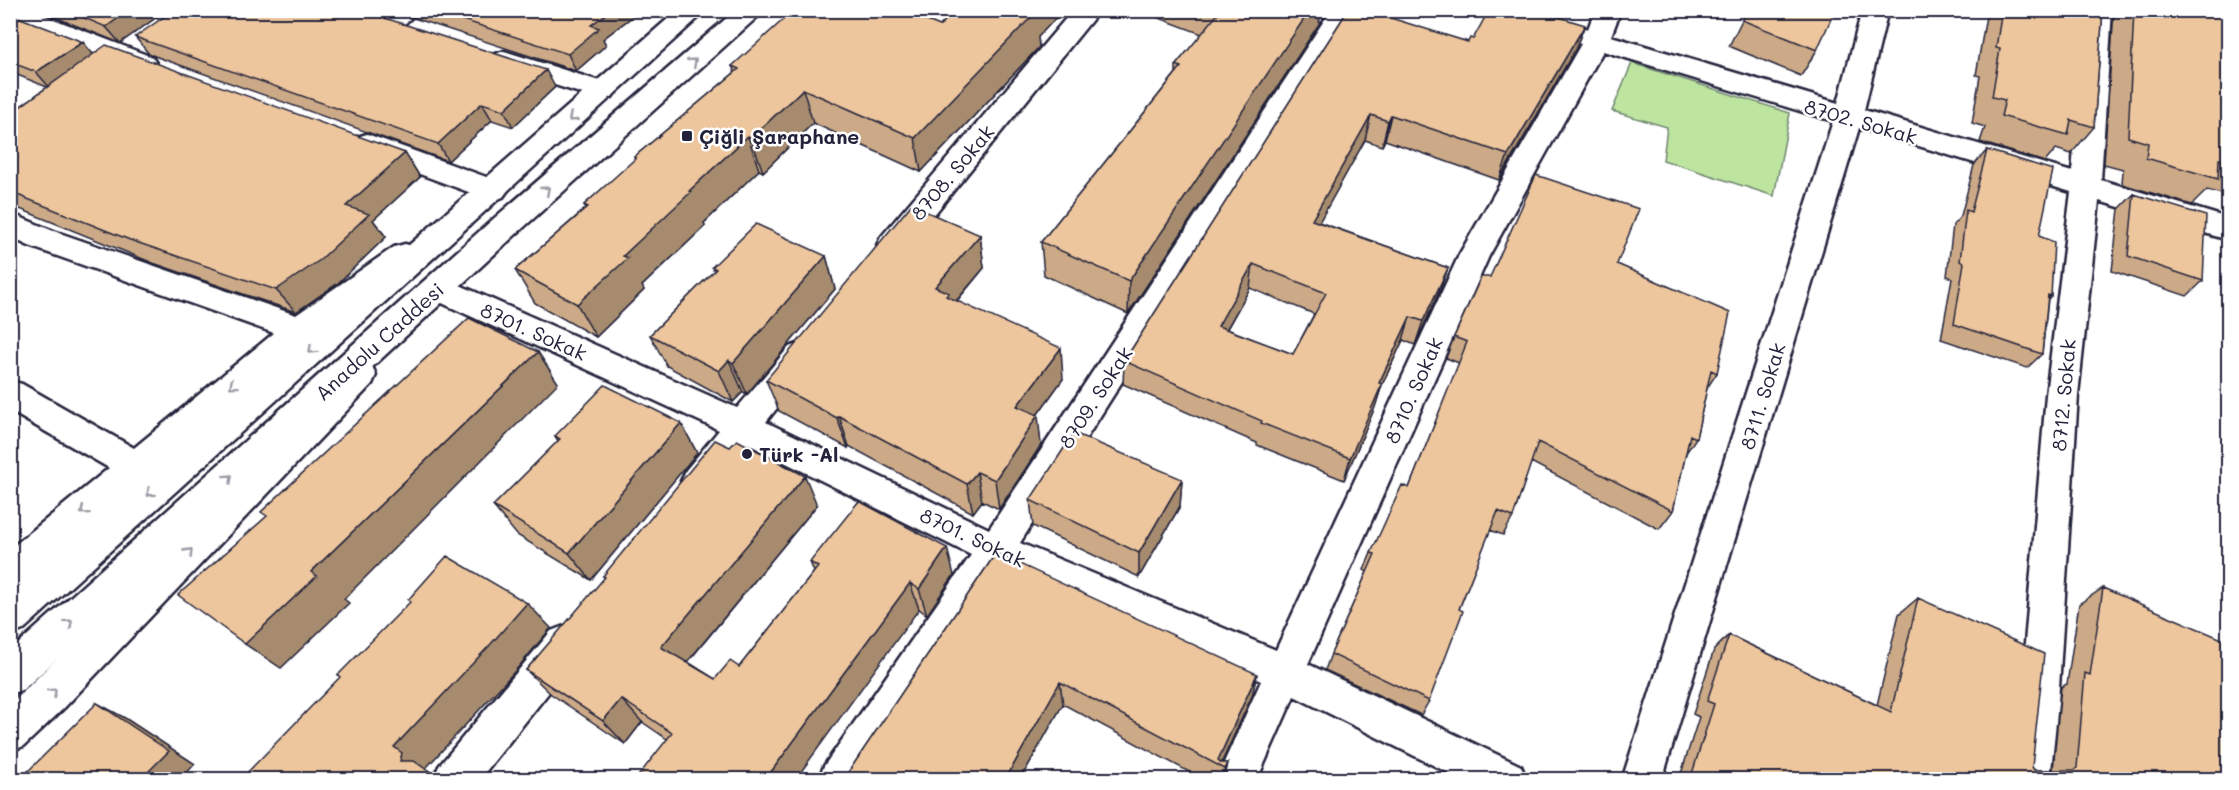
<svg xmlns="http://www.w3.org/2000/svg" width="2239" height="790" font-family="Mali,sans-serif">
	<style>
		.green { fill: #bde5a0; stroke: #70846e; stroke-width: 1.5 }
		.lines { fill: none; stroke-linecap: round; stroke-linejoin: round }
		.minor-casing { stroke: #22223b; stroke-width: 5 }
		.highway-casing { stroke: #22223b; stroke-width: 5 }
		.minor { fill: #fff; fill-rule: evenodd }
		.highway { fill: #fff; fill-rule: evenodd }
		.wall { fill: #ccaa87; stroke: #22223b; stroke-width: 1.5; fill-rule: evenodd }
		.shaded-wall { fill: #a68b6e; stroke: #22223b; stroke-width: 1.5 }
		.building { fill: #edc69d; stroke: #22223b; stroke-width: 1.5; fill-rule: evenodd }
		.oneway { stroke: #9c9ca7 }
		.poi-dot { fill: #22223b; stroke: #fff; stroke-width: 2 }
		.labels { text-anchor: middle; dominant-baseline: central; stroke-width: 5; stroke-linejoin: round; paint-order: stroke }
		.street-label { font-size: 20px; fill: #22223b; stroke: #fff }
		.poi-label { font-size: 20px; font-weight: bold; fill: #22223b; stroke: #fff; text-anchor: start }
	</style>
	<rect width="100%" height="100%" fill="#fff"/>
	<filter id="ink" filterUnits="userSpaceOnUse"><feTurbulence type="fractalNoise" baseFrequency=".0167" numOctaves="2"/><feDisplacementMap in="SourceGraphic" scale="12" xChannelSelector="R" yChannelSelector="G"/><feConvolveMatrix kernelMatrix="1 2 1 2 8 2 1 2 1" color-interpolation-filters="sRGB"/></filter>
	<g filter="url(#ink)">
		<path class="green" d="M 1632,63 L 1790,113 L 1774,196 L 1663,160 L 1667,127 L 1612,111 Z"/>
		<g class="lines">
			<g class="minor-casing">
				<path id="minor" d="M 10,10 L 30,10 L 152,57 L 156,63 L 152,69 L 143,72 L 134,69 L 10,22 Z
					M 387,10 L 417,10 C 408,24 395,33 379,29 L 375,23 Z
					M 1073,10 L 1100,10 L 903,253 L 892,256 L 881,253 L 877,245 L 881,237 Z
					M 1331,10 L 1357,10 L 1020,543 L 1276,650 L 1459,255 L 1581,44 L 1486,16 L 1482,10 L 1525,10 L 1588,29 L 1595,10 L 1621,10 L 1611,36 L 1838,103 L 1862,10 L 1888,10 L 1864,110 L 2072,172 L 2086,10 L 2112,10 L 2101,180 L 2228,218 L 2228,240 L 2099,201 L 2078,395 L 2058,703 L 2050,780 L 2010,780 L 2020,703 L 2046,395 L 2071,192 L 1859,128 L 1662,780 L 1622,780 L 1833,121 L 1603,51 L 1489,256 L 1308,664 L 1521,766 L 1527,780 L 1463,780 L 1294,696 L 1257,780 L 1216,780 L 1261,681 L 1003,570 L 862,780 L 818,780 L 824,766 L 971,555 L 748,444 L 710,492 L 698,496 L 686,492 L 681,481 L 686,470 L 719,430 L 431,298 L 427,290 L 431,282 L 442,278 L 453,282 L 737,408 L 789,347 L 800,343 L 811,347 L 816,356 L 811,365 L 766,422 L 989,529 Z
					M 504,51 L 612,85 L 616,91 L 612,97 L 602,100 L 495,66 L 491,60 L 495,54 Z
					M 367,134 L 503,183 L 508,190 L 503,197 L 493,201 L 357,151 L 353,144 L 357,137 Z
					M 10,213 L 51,230 L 296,315 L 394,247 L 405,244 L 416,247 L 420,255 L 416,263 L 311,338 L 23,584 L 10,588 L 10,549 L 109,468 L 10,411 L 10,381 L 22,384 L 134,448 L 274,333 L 29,246 L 10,237 Z
					M 360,362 L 372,366 L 376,375 L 372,384 L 64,708 L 24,746 L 10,751 L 10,705 L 348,366 Z
					M 564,626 L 577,631 L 583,644 L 577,657 L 479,780 L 433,780 L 439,766 L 551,631 Z"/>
			</g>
			<g class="highway-casing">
				<path id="highway" d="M 678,10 L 707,10 L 23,630 L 10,635 L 10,594 Z
					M 736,10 L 765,10 L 513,237 L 24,689 L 10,694 L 10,651 L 491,221 Z"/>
			</g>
			<use href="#minor" class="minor"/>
			<use href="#highway" class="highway"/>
		</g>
		<path class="wall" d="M 37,10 L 167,10 L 120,43 Z
			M 389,10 L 641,10 L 603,39 L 606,45 L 576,71 Z
			M 955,10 L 1063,10 L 1038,37 L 1039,47 L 921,172 L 813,123 L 763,172 L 759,170 L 704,223 L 705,226 L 642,286 L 644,290 L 596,337 L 535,303 L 515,270 L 586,208 L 584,205 L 635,160 L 634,157 L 735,72 L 732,66 L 940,26 Z
			M 1138,10 L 1321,10 L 1319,24 L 1128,314 L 1044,275 L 1041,242 L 1176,73 L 1176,65 L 1202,34 Z
			M 1348,10 L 1468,42 L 1473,39 L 1575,50 L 1499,180 L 1385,140 L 1382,146 L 1365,140 L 1319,222 L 1448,268 L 1439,292 L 1415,345 L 1403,340 L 1382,385 L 1375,407 L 1344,480 L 1257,445 L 1257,443 L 1123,384 L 1124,361 ZM 1250,288 L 1314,314 L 1293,354 L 1227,329 Z
			M 1747,10 L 1817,50 L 1801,76 L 1729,46 Z
			M 1987,10 L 2103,10 L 2094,127 L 2071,154 L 2056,149 L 2045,162 L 1980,142 L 1985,127 L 1972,123 L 1980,76 L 1976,75 Z
			M 2114,10 L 2229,10 L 2229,196 L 2207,190 L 2192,205 L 2122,184 L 2123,169 L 2104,164 Z
			M 10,14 L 94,54 L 405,153 L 420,177 L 373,220 L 386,237 L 338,283 L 296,312 L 153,263 L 10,205 L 10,114 L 47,87 L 10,72 Z
			M 135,37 L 555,87 L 513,127 L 492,120 L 448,161 L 149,54 Z
			M 1987,150 L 2039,236 L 2051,296 L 2048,299 L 2042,354 L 2027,368 L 1941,339 L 1952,278 L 1947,276 L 1953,225 L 1961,216 L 1974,165 Z
			M 2134,194 L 2203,281 L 2187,296 L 2112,271 L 2119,209 Z
			M 980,235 L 984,268 L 957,301 L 1063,379 L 1037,415 L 1041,445 L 999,509 L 982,501 L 973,513 L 849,446 L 848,448 L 779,411 L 766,380 Z
			M 826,256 L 835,289 L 747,394 L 743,392 L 733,402 L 667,366 L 650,335 L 714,271 L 712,267 Z
			M 1617,264 L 1717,373 L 1707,388 L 1696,438 L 1686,453 L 1673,511 L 1659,529 L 1531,462 L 1513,517 L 1503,535 L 1490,530 L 1459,609 L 1429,701 L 1421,715 L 1325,670 L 1331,654 L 1367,572 L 1364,570 L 1371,553 L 1409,488 L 1459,363 L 1446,358 L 1454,337 L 1490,277 Z
			M 681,423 L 697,453 L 591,580 L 517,535 L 493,506 L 558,441 L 555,436 Z
			M 1182,479 L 1180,506 L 1139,577 L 1033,526 L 1030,500 Z
			M 817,505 L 688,662 L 715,679 L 739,667 L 814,572 L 810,562 L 954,575 L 927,615 L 919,609 L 667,739 L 642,722 L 625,744 L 551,694 L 526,670 L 605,578 L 603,576 Z
			M 996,553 L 1252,696 L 1221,763 L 1228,763 L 1224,780 L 1204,780 L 1063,704 L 1020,780 L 843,780 Z
			M 2103,588 L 2229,780 L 1679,780 L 1699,717 L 1693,714 L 1714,650 L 1729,635 L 1877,705 L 1899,614 L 1918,598 L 2032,767 L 2034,770 L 2053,770 L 2061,687 L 2067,684 L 2079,604 Z"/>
		<path class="shaded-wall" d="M 129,10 L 167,10 L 120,43 L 106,27 Z
			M 611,10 L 641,10 L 603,39 L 606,45 L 576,71 L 568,54 L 591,25 Z
			M 1029,10 L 1063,10 L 1038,37 L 1039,47 L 921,172 L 915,138 Z
			M 1309,10 L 1321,10 L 1319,24 L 1128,314 L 1129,281 Z
			M 1585,25 L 1575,50 L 1499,180 L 1508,155 Z
			M 83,42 L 97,59 L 51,89 L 36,72 Z
			M 546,70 L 555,87 L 513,127 L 504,110 Z
			M 803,89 L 813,123 L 763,172 L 751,138 Z
			M 482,103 L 492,120 L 448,161 L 438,144 Z
			M 1371,115 L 1365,140 L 1307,244 L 1312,220 Z
			M 1391,115 L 1385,140 L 1382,146 L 1388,121 Z
			M 748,136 L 759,170 L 704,223 L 705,226 L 642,286 L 644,290 L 596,337 L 577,304 L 623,256 L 689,191 Z
			M 405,153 L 420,177 L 373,220 L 386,237 L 338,283 L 296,312 L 276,290 L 346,206 Z
			M 980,235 L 984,268 L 951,307 L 935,287 Z
			M 826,256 L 835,289 L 747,394 L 733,363 Z
			M 1253,264 L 1250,288 L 1215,349 L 1218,326 Z
			M 1448,268 L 1439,292 L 1415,345 L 1423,321 Z
			M 1410,317 L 1403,340 L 1382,385 L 1375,407 L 1344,480 L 1350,458 L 1379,383 Z
			M 1061,348 L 1063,379 L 1021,437 L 1017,406 Z
			M 538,352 L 558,383 L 344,599 L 349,603 L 281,668 L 245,644 L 311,572 Z
			M 729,360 L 743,392 L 733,402 L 719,371 Z
			M 1038,415 L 1041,445 L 999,509 L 995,480 Z
			M 839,416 L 849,446 L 848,448 L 837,418 Z
			M 681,423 L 697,453 L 591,580 L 569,553 Z
			M 977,472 L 982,501 L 973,513 L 967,484 Z
			M 805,476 L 817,505 L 680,671 L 661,647 Z
			M 1182,479 L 1180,506 L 1139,577 L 1139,553 Z
			M 947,548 L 954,575 L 927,615 L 919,589 Z
			M 910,583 L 919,609 L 795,780 L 765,780 Z
			M 527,603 L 551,628 L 516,670 L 426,768 L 433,774 L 400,761 L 394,747 Z
			M 1257,674 L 1252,696 L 1220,766 L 1218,760 Z
			M 1060,682 L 1063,704 L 1020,780 L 1005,780 Z
			M 621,699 L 642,722 L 625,744 L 603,721 Z
			M 97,703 L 125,718 L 195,764 L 180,780 L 140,780 Z
			M 1228,763 L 1224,780 L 1223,780 L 1225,769 Z"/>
		<path class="building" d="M 65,10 L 129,10 L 106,27 Z
			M 174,10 L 360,10 L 546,70 L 504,110 L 482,103 L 438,144 L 135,37 Z
			M 432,10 L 611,10 L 591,25 L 599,28 L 568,54 Z
			M 794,10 L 900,10 L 940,26 L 955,10 L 1033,10 L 1036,12 L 915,138 L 803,89 L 751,138 L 748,136 L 689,191 L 691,192 L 623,256 L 628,258 L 577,304 L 515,270 L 588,207 L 584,205 L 636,158 L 634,157 L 739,69 L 732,66 Z
			M 1221,10 L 1310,10 L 1129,281 L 1041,242 L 1181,67 L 1176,65 Z
			M 1348,10 L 1365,10 L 1468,42 L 1470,38 L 1473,39 L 1489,10 L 1536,10 L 1585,25 L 1508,155 L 1391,115 L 1388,121 L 1371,115 L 1312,220 L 1448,268 L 1423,321 L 1410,317 L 1379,383 L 1382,384 L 1350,458 L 1261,423 L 1262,421 L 1124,361 ZM 1253,264 L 1326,293 L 1293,354 L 1218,326 Z
			M 1747,10 L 1835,10 L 1817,50 L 1742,20 Z
			M 2002,10 L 2103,10 L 2094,127 L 2071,120 L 2068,135 L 2001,116 L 2005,100 L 1992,97 L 2000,49 L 1996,48 Z
			M 2134,10 L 2229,10 L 2229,162 L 2219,159 L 2218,179 L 2146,158 L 2148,143 L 2128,137 Z
			M 10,14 L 83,42 L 36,72 L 10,62 Z
			M 106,45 L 405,153 L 346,206 L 369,214 L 320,260 L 276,290 L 130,240 L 10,192 L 10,114 Z
			M 1987,150 L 2053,170 L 2039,236 L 2054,242 L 2051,296 L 2048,295 L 2042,354 L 1954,324 L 1964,263 L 1960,261 L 1966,210 L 1971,212 Z
			M 1536,175 L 1639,209 L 1617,264 L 1730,313 L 1717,373 L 1711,370 L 1696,438 L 1690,435 L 1673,511 L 1538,442 L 1513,517 L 1498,511 L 1459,609 L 1463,611 L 1429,701 L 1331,654 L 1375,554 L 1371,553 L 1402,485 L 1409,488 L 1467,342 L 1454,337 L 1481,277 L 1490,277 Z
			M 2134,194 L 2206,216 L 2203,281 L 2128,256 Z
			M 911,205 L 980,235 L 935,287 L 949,293 L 946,296 L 1061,348 L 1017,406 L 1038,415 L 995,480 L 977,472 L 967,484 L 839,416 L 837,418 L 766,380 Z
			M 756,224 L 826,256 L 733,363 L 729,360 L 719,371 L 650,335 L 716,269 L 712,267 Z
			M 469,318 L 538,352 L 311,572 L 317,576 L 245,644 L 178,595 L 267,516 L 261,512 Z
			M 605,385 L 681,423 L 569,553 L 493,506 L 560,439 L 555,436 Z
			M 1074,433 L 1182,479 L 1139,553 L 1030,500 Z
			M 715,440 L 730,447 L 737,440 L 805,476 L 661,647 L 715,679 L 730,661 L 739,667 L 818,567 L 810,562 L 859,501 L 947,548 L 919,589 L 910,583 L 765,780 L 635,780 L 672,733 L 621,699 L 603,721 L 526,670 L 605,577 L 603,576 Z
			M 996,553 L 1257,674 L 1218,760 L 1220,763 L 1228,763 L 1225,769 L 1060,682 L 1005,780 L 843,780 Z
			M 447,556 L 527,603 L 490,645 L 394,747 L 402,753 L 400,761 L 414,761 L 441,780 L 240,780 L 340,677 L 338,675 L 410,602 L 408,600 Z
			M 2103,588 L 2229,642 L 2229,780 L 1690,780 L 1714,704 L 1707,701 L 1729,635 L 1891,712 L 1918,598 L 2044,654 L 2032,767 L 2034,770 L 2075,770 L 2077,768 L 2085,673 L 2090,675 Z
			M 97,703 L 169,751 L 140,780 L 19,780 Z"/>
		<defs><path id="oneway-chevron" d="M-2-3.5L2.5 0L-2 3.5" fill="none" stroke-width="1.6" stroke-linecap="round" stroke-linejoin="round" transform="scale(1.5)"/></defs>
		<g class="oneway">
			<use href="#oneway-chevron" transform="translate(693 62) rotate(-41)"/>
			<use href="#oneway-chevron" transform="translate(572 118) rotate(138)"/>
			<use href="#oneway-chevron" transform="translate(546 190) rotate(-41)"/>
			<use href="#oneway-chevron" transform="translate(312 350) rotate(138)"/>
			<use href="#oneway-chevron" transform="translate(233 385) rotate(140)"/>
			<use href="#oneway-chevron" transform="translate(229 478) rotate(-42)"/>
			<use href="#oneway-chevron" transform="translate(150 493) rotate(138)"/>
			<use href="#oneway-chevron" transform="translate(84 511) rotate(140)"/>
			<use href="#oneway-chevron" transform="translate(189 552) rotate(-46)"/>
			<use href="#oneway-chevron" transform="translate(69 623) rotate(-42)"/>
			<use href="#oneway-chevron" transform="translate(53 692) rotate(-45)"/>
		</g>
	</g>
	<g class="poi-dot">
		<rect x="681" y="130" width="12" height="12" rx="3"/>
		<circle cx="747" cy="454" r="6"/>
	</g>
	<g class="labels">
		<g class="street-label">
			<text transform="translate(1861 121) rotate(16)">8702. Sokak</text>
			<text transform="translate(952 172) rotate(-50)">8708. Sokak</text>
			<text transform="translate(534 331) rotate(24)">8701. Sokak</text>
			<text transform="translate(379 341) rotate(-42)">Anadolu Caddesi</text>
			<text transform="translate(1413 390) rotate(-66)">8710. Sokak</text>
			<text transform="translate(2063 395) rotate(-85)">8712. Sokak</text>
			<text transform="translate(1762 396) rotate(-73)">8711. Sokak</text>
			<text transform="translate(1095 397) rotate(-57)">8709. Sokak</text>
			<text transform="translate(973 537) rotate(25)">8701. Sokak</text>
		</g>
		<g class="poi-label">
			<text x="699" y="136">Çiğli Şaraphane</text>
			<text x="759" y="454">Türk -Al</text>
		</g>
	</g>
	<rect width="2239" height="790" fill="none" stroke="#fff" stroke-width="36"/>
	<rect x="18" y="18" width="2203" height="754" fill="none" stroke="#22223b" stroke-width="2" filter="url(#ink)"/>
</svg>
